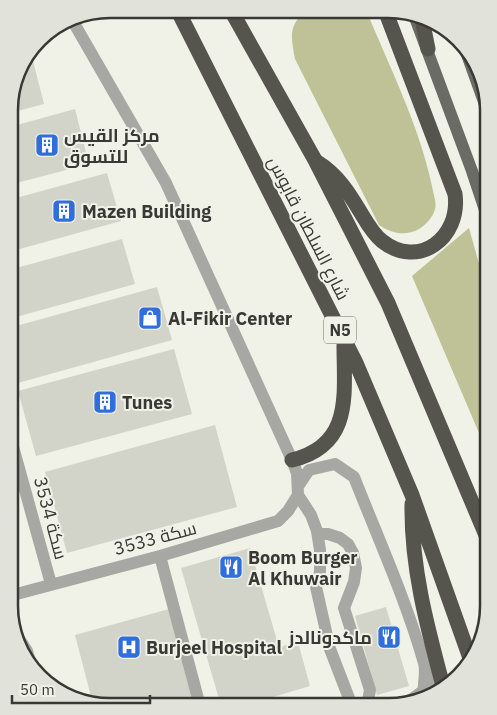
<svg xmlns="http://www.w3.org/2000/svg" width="497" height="715" font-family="'IBM Plex Sans',Cairo,sans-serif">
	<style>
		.green { fill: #bfc297 }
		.building { fill: #d2d3c9 }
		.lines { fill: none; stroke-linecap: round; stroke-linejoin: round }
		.minor { stroke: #a7a7a3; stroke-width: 12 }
		.major { stroke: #6a6b64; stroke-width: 12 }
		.highway { stroke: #55554d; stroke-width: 15 }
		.labels { text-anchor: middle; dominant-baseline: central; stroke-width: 4; stroke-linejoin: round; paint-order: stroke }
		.shield { fill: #f0f1e7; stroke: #6f706a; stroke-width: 1 }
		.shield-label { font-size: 16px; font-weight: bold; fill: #383834 }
		.poi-label { font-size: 18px; font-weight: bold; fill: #383834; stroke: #f0f1e7; text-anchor: start }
		.street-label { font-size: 18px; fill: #383834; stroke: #f0f1e7 }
		.rim { fill: none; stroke: #383834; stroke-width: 2.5 }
	</style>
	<rect width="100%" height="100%" fill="#f0f1e7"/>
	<path class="green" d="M 366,10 C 390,68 419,125 432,186 C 433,193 437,203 435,209 C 433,217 426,225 419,229 C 405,237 391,233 379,225 L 295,59 C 291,37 288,27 305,11 Z
		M 469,228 L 488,296 L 488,454 L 412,276 Z"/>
	<path class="building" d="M 31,53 L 44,104 L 10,113 L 10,96 L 22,60 L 26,54 Z
		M 75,109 L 89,164 L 9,185 L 10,127 Z
		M 107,173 L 121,221 L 9,252 L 9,200 Z
		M 122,239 L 135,284 L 9,319 L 9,270 Z
		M 157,287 L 172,340 L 18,383 L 9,351 L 9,328 Z
		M 174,349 L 192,414 L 36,456 L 18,391 Z
		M 215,425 L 237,507 L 67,553 L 45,472 Z
		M 250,548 L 279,647 L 298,642 L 310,686 L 243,706 L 221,706 L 181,568 Z
		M 386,607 L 409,686 L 377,695 L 355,616 Z
		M 169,609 L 195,706 L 97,705 L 93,704 L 75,635 Z"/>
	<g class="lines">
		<path class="minor" d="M 71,18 L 166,183 L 292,460 L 297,473 L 298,495 L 311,515 L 317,531 L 320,550 L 320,572 L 316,587 L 330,649 L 352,706
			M 9,432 L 51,584
			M 299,485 L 309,470 L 335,464 L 354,477 C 378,538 406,600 424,663 C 427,674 422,686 424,698
			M 318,534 L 328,534 L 340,538 L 348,544 L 353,553 L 356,568 L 354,582 L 344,608 L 370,690 L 367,706
			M 160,556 L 200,706
			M 9,596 L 160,556 L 278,521 L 288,511 L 298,495
			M 16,634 L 27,651 L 31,664
			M 407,702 C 426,690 433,685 437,663"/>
		<path class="major" d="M 414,15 L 472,171 L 488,219
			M 465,49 L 488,113"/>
		<path class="highway" d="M 232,12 L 315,160 L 388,303 L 488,540
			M 179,13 L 356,363 L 412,495 L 471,661
			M 422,19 L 428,49
			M 317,162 C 338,175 349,193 361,213 C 367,223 373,234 382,241 C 418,270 461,238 455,194 L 385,10
			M 292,460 C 353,445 344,395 344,345
			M 412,504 C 411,567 427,626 443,686"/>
	</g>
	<defs>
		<g id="building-square" transform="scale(1.25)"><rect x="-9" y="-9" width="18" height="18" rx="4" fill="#316edc" stroke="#f0f1e7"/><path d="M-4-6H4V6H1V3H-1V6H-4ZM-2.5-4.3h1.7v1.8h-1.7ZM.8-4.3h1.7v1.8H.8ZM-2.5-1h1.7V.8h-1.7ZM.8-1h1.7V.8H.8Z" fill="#fff"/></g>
		<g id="shop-square" transform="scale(1.25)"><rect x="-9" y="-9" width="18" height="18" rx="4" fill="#316edc" stroke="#f0f1e7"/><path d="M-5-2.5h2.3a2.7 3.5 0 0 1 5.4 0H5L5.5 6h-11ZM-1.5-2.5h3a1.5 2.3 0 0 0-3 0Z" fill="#fff"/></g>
		<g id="restaurant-square" transform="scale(1.25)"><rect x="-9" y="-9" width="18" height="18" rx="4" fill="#316edc" stroke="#f0f1e7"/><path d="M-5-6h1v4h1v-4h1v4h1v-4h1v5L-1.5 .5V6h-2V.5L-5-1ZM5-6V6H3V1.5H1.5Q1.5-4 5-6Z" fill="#fff"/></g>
		<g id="hospital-square" transform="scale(1.25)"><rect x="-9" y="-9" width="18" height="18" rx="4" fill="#316edc" stroke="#f0f1e7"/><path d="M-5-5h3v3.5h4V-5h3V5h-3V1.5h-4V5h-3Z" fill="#fff"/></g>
	</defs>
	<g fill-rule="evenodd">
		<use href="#building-square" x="47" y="145"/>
		<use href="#building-square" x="64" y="211"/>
		<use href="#shop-square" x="150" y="318"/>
		<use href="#building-square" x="105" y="402"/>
		<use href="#restaurant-square" x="231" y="567"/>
		<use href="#restaurant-square" x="389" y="637"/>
		<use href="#hospital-square" x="129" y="647"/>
	</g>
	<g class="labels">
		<rect class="shield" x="324" y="316.5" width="32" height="27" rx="4"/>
		<g class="shield-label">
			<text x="340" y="330">N5</text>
		</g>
		<g class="poi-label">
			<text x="64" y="135">مركز القيس<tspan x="64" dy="21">للتسوق</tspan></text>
			<text x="82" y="211">Mazen Building</text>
			<text x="168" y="318">Al-Fikir Center</text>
			<text x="122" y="402">Tunes</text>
			<text x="248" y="557">Boom Burger<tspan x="248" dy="21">Al Khuwair</tspan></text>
			<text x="372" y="637" text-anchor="end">ماكدونالدز</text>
			<text x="146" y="647">Burjeel Hospital</text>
		</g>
		<g class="street-label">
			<text transform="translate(309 228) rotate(63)">شارع السلطان قابوس</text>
			<text transform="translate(51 518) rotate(75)">سكة 3534</text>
			<text transform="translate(155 538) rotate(-15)">سكة 3533</text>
		</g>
	</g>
	<path d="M0 0H497V715H0ZM110 18H388A92 92 0 0 1 480 110V606A92 92 0 0 1 388 698H110A92 92 0 0 1 18 606V110A92 92 0 0 1 110 18Z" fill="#e1e2d9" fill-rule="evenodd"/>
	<path class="rim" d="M110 18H388A92 92 0 0 1 480 110V606A92 92 0 0 1 388 698H110A92 92 0 0 1 18 606V110A92 92 0 0 1 110 18Z"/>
	<path d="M12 695v8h138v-8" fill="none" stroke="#383834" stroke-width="2.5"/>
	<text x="20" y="695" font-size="15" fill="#383834" stroke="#f0f1e7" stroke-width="4" paint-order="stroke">50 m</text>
</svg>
